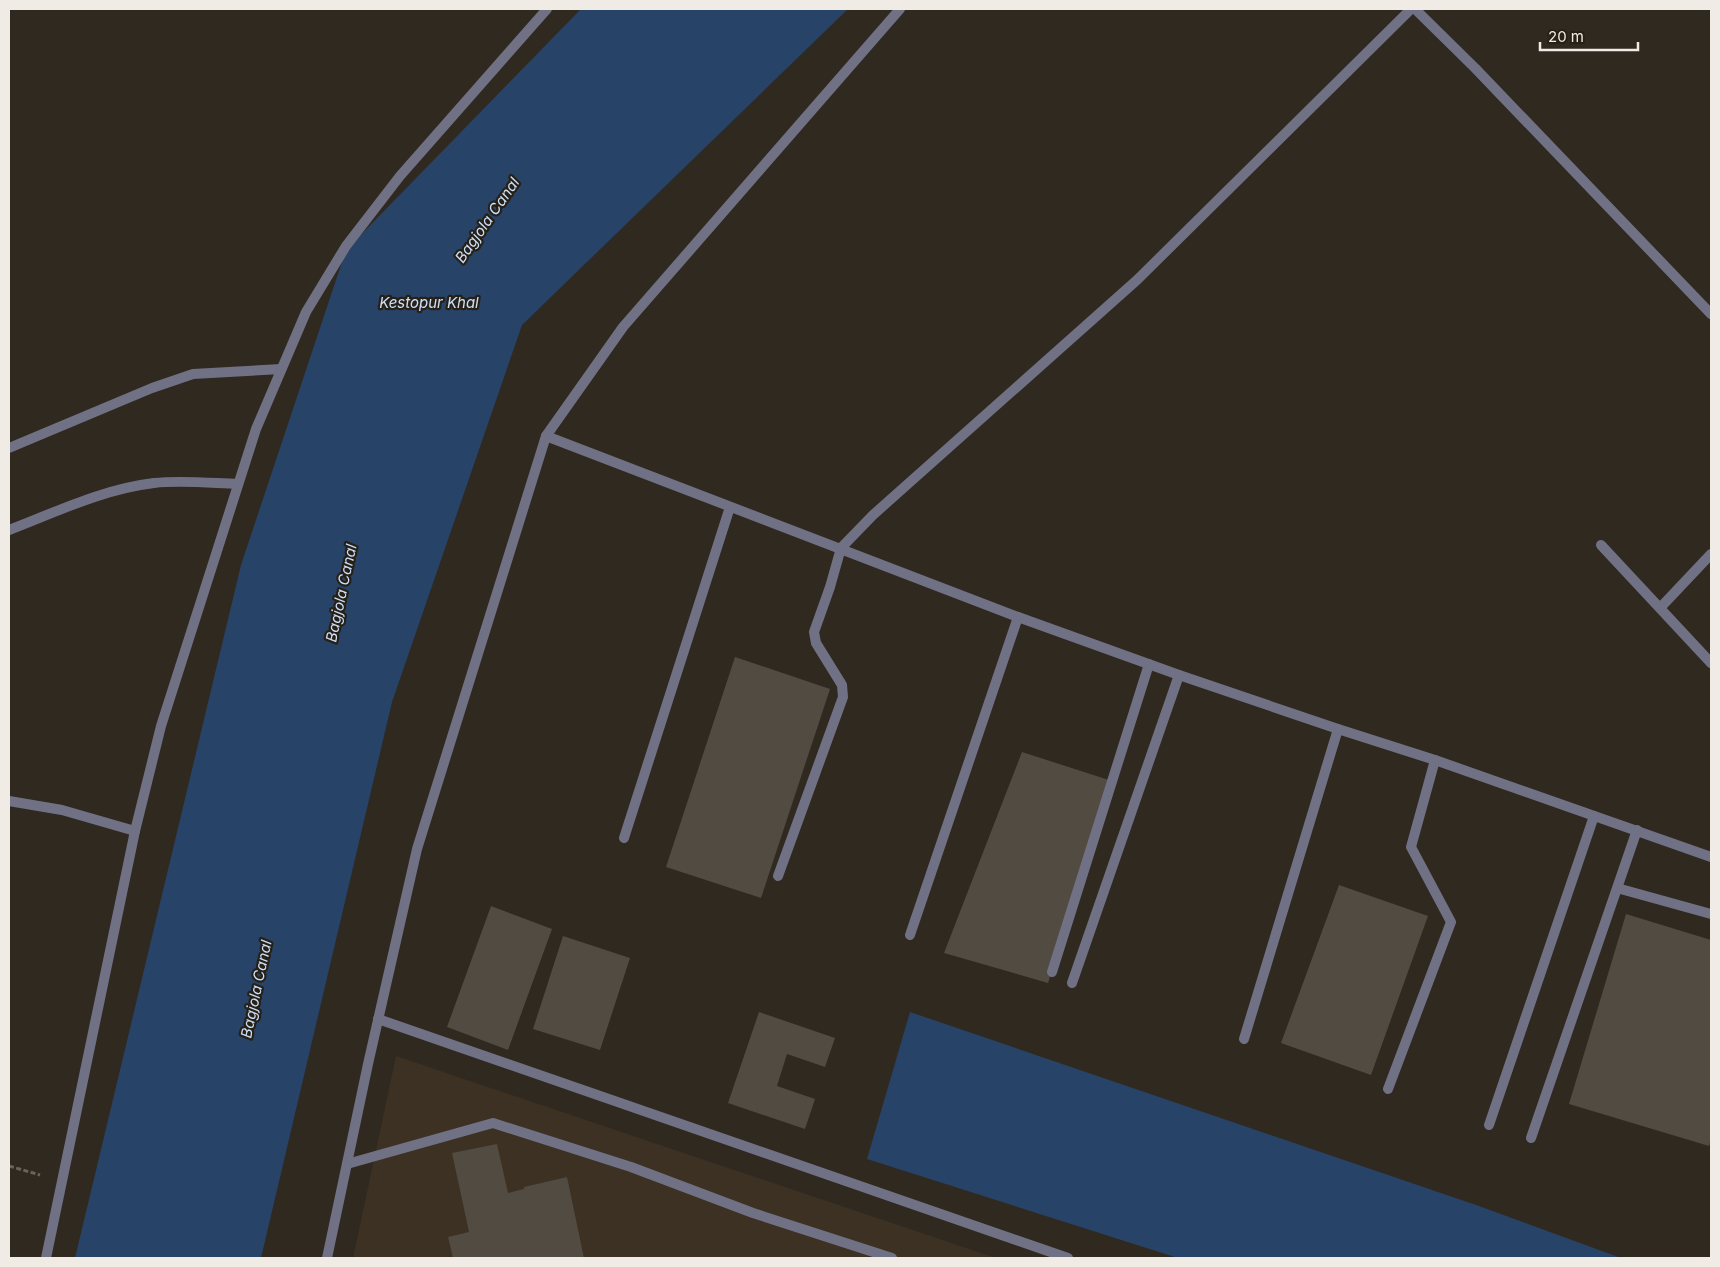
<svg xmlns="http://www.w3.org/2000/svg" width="1720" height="1267" font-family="Inter,sans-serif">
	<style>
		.built { fill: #3c3123 }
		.water { fill: #284368 }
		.building { fill: #524b41 }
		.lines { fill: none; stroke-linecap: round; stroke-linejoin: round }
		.path { stroke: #6a645c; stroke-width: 3; stroke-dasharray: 5 2.5; stroke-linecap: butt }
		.service { stroke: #717186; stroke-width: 10 }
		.minor { stroke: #717186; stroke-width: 10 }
		.tertiary { stroke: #717186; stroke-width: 10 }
		.labels { text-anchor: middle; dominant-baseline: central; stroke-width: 4.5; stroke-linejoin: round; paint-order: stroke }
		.water-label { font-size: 15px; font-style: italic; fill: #cde0fa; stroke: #262017 }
	</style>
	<rect width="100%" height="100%" fill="#302920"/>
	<path class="built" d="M 396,1056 L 996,1258 L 353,1258 Z"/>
	<path class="water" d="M 581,9 L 848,9 L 522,325 L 392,702 L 261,1258 L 75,1258 L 241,565 L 346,250 Z
		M 910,1012 L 1479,1206 L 1621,1258 L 1178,1258 L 867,1159 Z"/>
	<path class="building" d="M 735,657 L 830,689 L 761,898 L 666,867 Z
		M 1022,752 L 1112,781 L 1048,983 L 944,953 Z
		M 1339,885 L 1428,916 L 1371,1075 L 1281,1043 Z
		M 491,906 L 552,929 L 508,1050 L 447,1027 Z
		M 1626,914 L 1711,940 L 1711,1138 L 1709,1146 L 1569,1104 Z
		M 563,936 L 630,958 L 600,1050 L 533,1029 Z
		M 759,1012 L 835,1038 L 825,1067 L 787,1054 L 777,1086 L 815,1099 L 805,1129 L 728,1103 Z
		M 497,1144 L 508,1193 L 524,1189 L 524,1187 L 567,1177 L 584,1258 L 453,1258 L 448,1237 L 469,1232 L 452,1153 Z"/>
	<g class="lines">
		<path class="path" d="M 9,1166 L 40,1175"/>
		<path class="service" d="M 1601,545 L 1711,663
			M 1660,608 L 1711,554
			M 624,838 L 730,507
			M 778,876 L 843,697 L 842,685 L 816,643 L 814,632 L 830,587 L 841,548
			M 1617,888 L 1711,914
			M 910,935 L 1018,617
			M 1052,972 L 1149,664
			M 1072,983 L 1179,675
			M 378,1019 L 1068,1258
			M 1244,1039 L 1338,729
			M 1388,1089 L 1451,922 L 1411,847 L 1435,760
			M 1489,1125 L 1594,816
			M 1531,1138 L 1637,830
			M 347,1164 L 493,1123 L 631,1167 L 753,1213 L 892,1258"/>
		<path class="minor" d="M 1415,9 L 1475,68 L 1711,314
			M 546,436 L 1018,617 L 1179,675 L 1338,729 L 1435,760 L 1711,857
			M 9,448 L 152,388 L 193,374 L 281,369
			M 9,530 C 56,512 103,489 154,483 C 181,480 210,483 238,484
			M 841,548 L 873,515 L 1137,280 L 1411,9
			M 9,801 L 62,810 L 135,831"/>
		<path class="tertiary" d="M 46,1258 L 135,831 L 161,726 L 256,429 L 306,312 L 346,246 L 400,176 L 547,9
			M 327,1258 L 368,1064 L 417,849 L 546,436 L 623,327 L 900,9"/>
	</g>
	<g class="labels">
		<g class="water-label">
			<text transform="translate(487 220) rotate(-55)">Bagjola Canal</text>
			<text x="429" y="302">Kestopur Khal</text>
			<text transform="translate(341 593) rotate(-78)">Bagjola Canal</text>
			<text transform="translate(256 989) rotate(-78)">Bagjola Canal</text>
		</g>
	</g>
	<rect width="1720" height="1267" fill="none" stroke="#f0ebe5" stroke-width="20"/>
	<path d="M1540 42v8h98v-8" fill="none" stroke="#f0ebe5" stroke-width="2.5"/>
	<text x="1548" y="42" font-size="15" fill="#f0ebe5" stroke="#262017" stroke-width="4" paint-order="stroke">20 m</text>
</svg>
